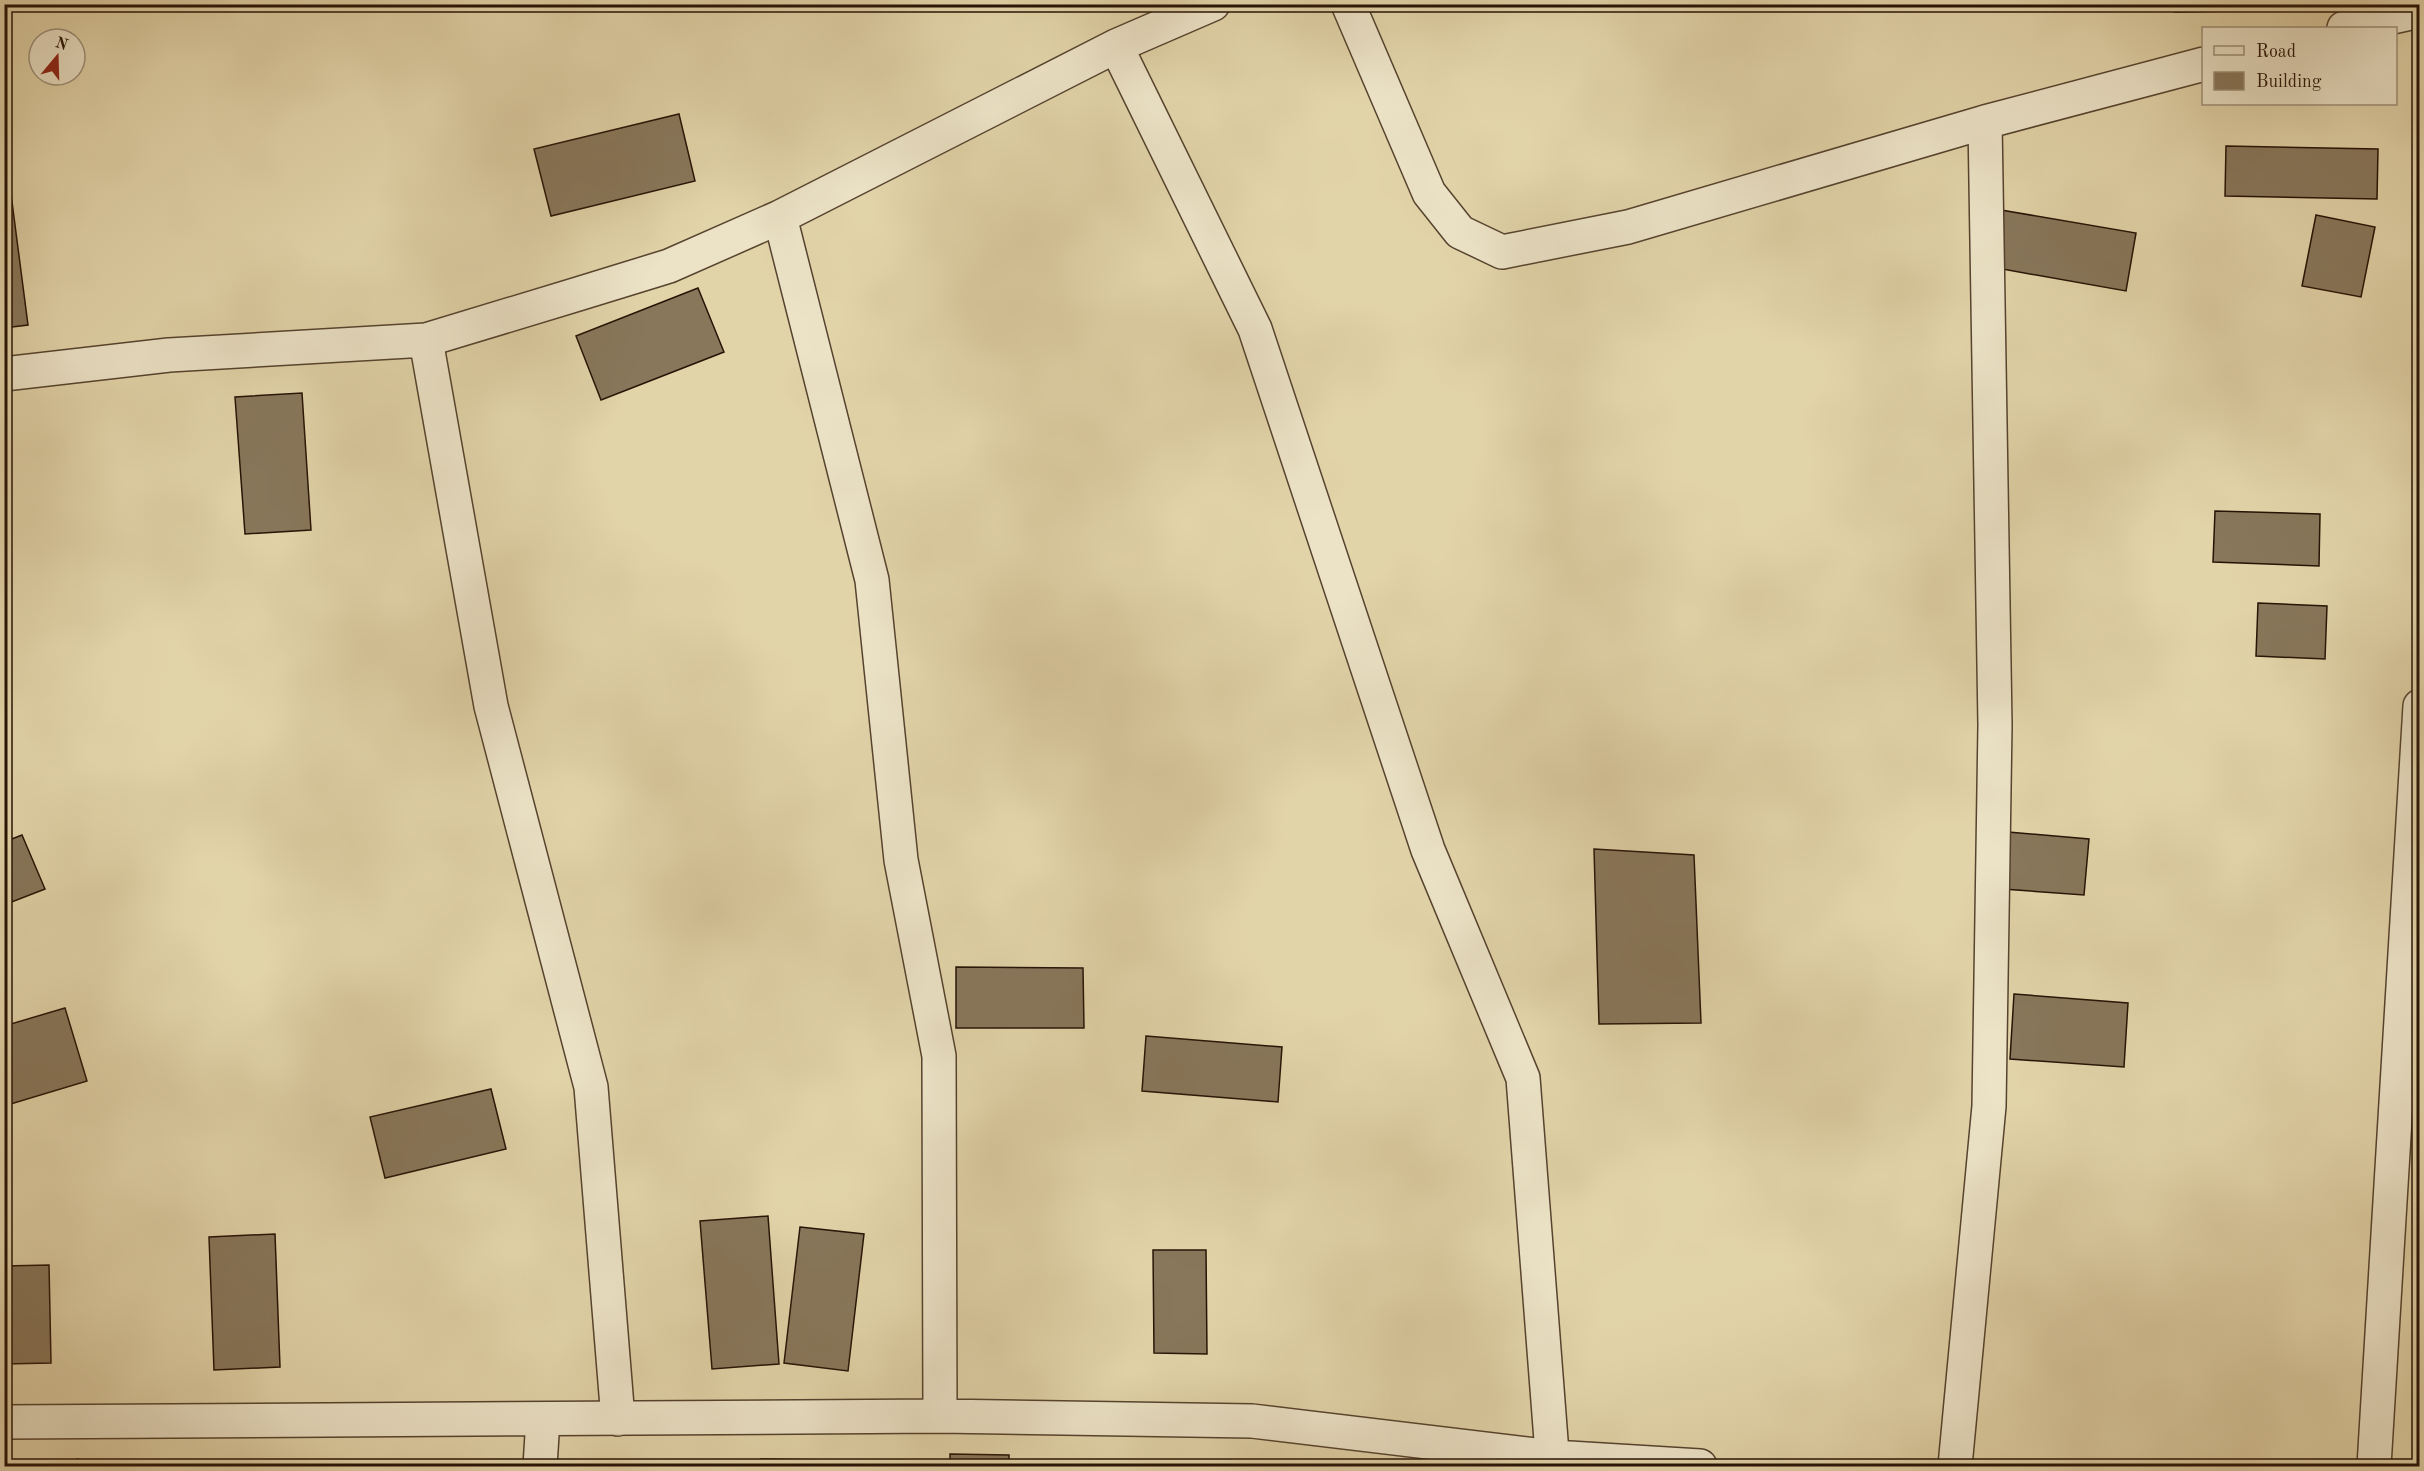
<svg xmlns="http://www.w3.org/2000/svg" width="2424" height="1471" font-family="'Old Standard TT',serif">
	<style>
		.building { fill: #88775b; stroke: #271306; stroke-width: 1.5 }
		.lines { fill: none; stroke-linecap: round; stroke-linejoin: round }
		.street-casing { stroke: #56432f; stroke-width: 36 }
		.street { stroke: #ece3c7; stroke-width: 33 }
	</style>
	<rect width="100%" height="100%" fill="#e2d4a9"/>
	<filter id="stains"><feTurbulence type="fractalNoise" baseFrequency=".00333" numOctaves="4"/><feColorMatrix values="0 0 0 0 .2 0 0 0 0 .09 0 0 0 0 .02 0 0 0 .5 -.17"/></filter>
	<radialGradient id="worn" r=".72"><stop offset=".6" stop-color="#630" stop-opacity="0"/><stop offset="1" stop-color="#630" stop-opacity=".3"/></radialGradient>
	<path class="building" d="M 2174,4 L 2238,4 L 2238,11 L 2174,12 Z
		M 679,114 L 695,181 L 551,216 L 534,149 Z
		M 2226,146 L 2378,149 L 2377,199 L 2225,196 Z
		M 8,171 L 28,325 L 4,328 L 4,172 Z
		M 2001,210 L 2136,233 L 2126,291 L 1991,267 Z
		M 2316,215 L 2375,227 L 2361,297 L 2302,286 Z
		M 698,288 L 724,352 L 601,400 L 576,336 Z
		M 302,393 L 311,530 L 245,534 L 235,397 Z
		M 2215,511 L 2320,514 L 2319,566 L 2213,562 Z
		M 2258,603 L 2327,606 L 2325,659 L 2256,656 Z
		M 2008,832 L 2089,839 L 2084,895 L 2003,889 Z
		M 22,835 L 45,889 L 4,905 L 4,842 Z
		M 1594,849 L 1694,855 L 1701,1023 L 1599,1024 Z
		M 956,967 L 1083,968 L 1084,1028 L 956,1028 Z
		M 2014,994 L 2128,1003 L 2124,1067 L 2010,1059 Z
		M 65,1008 L 87,1081 L 4,1106 L 4,1026 Z
		M 1146,1036 L 1282,1047 L 1278,1102 L 1142,1091 Z
		M 491,1089 L 506,1149 L 385,1178 L 370,1117 Z
		M 768,1216 L 779,1364 L 712,1369 L 700,1221 Z
		M 800,1227 L 864,1234 L 848,1371 L 784,1363 Z
		M 275,1234 L 280,1367 L 214,1370 L 209,1237 Z
		M 1153,1250 L 1206,1250 L 1207,1354 L 1154,1353 Z
		M 49,1265 L 51,1363 L 4,1364 L 4,1266 Z
		M 950,1454 L 1009,1455 L 1009,1466 L 950,1466 Z
		M 77,1459 L 107,1466 L 75,1466 Z
		M 761,1459 L 823,1460 L 823,1466 L 761,1466 Z"/>
	<g class="lines">
		<g class="street-casing">
			<path id="street" d="M 1348,4 L 1429,193 L 1460,232 L 1502,252 L 1628,227 L 1985,122 L 2204,64
				M 2344,28 L 2420,11
				M 1116,46 L 1255,329 L 1428,850 L 1523,1078 L 1553,1466
				M 780,217 L 872,580 L 901,860 L 939,1056 L 940,1416
				M 426,340 L 491,706 L 591,1087 L 618,1419
				M 4,374 L 169,355 L 426,340 L 578,294 L 669,266 L 780,217 L 1116,46 L 1213,4
				M 4,1422 L 940,1416 L 1252,1421 L 1553,1457 L 1700,1466
				M 540,1466 L 543,1419
				M 1955,1466 L 1989,1106 L 1995,725 L 1985,122
				M 2374,1466 L 2420,706"/>
		</g>
		<use href="#street" class="street"/>
	</g>
	<rect width="2424" height="1471" fill="none" stroke="#e2d4a9" stroke-width="24"/>
	<rect x="6" y="6" width="2412" height="1459" fill="none" stroke="#271306" stroke-width="3"/>
	<rect x="12" y="12" width="2400" height="1447" fill="none" stroke="#271306" stroke-width="1.5"/>
	<rect x="2202" y="27" width="195" height="78" fill="#ece3c7" stroke="#9d907a" stroke-width="1.5"/>
	<rect x="2214" y="46" width="30" height="9" fill="#ece3c7" stroke="#9d907a" stroke-width="1.5"/>
	<text x="2256" y="57" font-size="18" fill="#271306">Road</text>
	<rect x="2214" y="72" width="30" height="18" fill="#88775b" stroke="#9d907a" stroke-width="1.5"/>
	<text x="2256" y="87" font-size="18" fill="#271306">Building</text>
	<g transform="translate(57 57) rotate(19)"><circle r="28" fill="#ece3c7" stroke="#9d907a" stroke-width="1.5"/>
	<path d="M0-4.5L10 22L0 15L-10 22Z" fill="#8f2418"/>
	<text y="-9" font-size="16" font-weight="bold" text-anchor="middle" fill="#271306">N</text>
	</g>
	<rect width="100%" height="100%" filter="url(#stains)"/>
	<rect width="100%" height="100%" fill="url(#worn)"/>
</svg>
